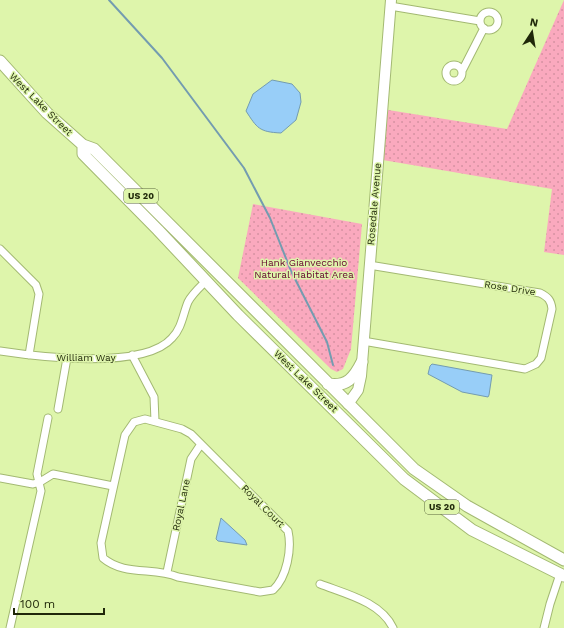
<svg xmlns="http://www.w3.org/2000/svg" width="564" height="628" font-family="'Work Sans',sans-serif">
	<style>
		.park { fill: url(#park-dots) }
		.water { fill: #98cef8; stroke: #749cb0 }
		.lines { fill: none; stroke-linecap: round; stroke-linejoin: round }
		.stream { stroke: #749cb0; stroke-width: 2 }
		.street-casing { stroke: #a3b972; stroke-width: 9 }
		.secondary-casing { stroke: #a3b972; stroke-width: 12 }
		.primary-casing { stroke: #a3b972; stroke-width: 13 }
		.street { stroke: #fff; stroke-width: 7 }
		.secondary { stroke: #fff; stroke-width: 10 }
		.primary { stroke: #fff; stroke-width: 11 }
		.labels { text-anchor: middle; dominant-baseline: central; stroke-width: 3; stroke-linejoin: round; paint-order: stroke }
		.shield { fill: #def5ab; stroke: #58653a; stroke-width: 1 }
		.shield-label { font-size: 9px; font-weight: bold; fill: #1f2709 }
		.street-label { font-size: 10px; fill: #1f2709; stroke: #def5ab }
		.park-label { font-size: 10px; fill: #64002e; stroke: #def5ab }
	</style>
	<defs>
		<pattern id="park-dots" width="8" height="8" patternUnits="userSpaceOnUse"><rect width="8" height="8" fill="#faa9be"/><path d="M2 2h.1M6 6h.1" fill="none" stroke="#d691a2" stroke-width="1.8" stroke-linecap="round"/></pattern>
	</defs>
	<rect width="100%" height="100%" fill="#def5ab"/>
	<path class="park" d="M 564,0 L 564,255 L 544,252 L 552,189 L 377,159 L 382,109 L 507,129 Z
		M 253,204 L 362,224 L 351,349 L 343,369 L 337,372 L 331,369 L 238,278 Z"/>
	<path class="water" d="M 272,80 L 292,84 L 300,93 L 301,102 L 296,120 L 281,133 C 259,132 257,128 246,111 L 253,94 Z
		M 432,364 L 492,375 L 489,395 L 488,397 L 462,392 L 428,374 L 430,366 Z
		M 221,518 L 245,540 L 247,545 L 218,541 L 216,539 Z"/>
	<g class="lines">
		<path class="stream" d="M 109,0 L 162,58 L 244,168 L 270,218 L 291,271 L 327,342 L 333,365"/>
		<g class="street-casing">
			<path id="street" d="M 390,6 L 480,21
				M480 21a9 9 0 1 1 18 0a9 9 0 1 1-18 0Z
				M446 73a8 8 0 1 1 16 0a8 8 0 1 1-16 0Z
				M 462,71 L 484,28
				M 0,249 L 36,285 L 39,294 L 29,355
				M 363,341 L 525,369 L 536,364 L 541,358 L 552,309 C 551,300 548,297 540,293 L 369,265
				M 0,351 C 39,357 144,370 172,338 C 182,328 183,314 188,302 C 192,294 200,287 206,281
				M 132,355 L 154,397 L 155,421
				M 58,409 L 67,358
				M 145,419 L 182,429 L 191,434 L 288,531 C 292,549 287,577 273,590 L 260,592 L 178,577 C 154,567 124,576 103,558 L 101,543 L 125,435 L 134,422 Z
				M 0,478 L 33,484 L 40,482 L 53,474 L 113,486
				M 167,572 L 191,459 L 201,444
				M 320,584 C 346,594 381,602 393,628
				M 10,628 L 41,491 L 37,474 L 48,418
				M 544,628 L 550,604 L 560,574"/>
		</g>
		<g class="secondary-casing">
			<path id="secondary" d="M 348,404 L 358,390 L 361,376 L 391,0"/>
		</g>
		<g class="primary-casing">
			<path id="primary" d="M 0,61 L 47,113 L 83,145 L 94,149 L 414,469 L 467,506 L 564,560
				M 83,145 L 83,154 L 158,230 L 238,315 L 404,479 L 472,530 L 564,576
				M 328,384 C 347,387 354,378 362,362"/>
		</g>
		<use href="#street" class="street"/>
		<use href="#secondary" class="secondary"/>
		<use href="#primary" class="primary"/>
	</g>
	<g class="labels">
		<g class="shield">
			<rect x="124" y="189" width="34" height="14" rx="3"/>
			<rect x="425" y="500" width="34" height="14" rx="3"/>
		</g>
		<g class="shield-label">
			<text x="141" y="196">US 20</text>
			<text x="442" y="507">US 20</text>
		</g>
		<g class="street-label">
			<text transform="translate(41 104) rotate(45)">West Lake Street</text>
			<text transform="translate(374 204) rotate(-85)">Rosedale Avenue</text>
			<text transform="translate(510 288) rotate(9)">Rose Drive</text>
			<text x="86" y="357">William Way</text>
			<text transform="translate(306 381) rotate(44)">West Lake Street</text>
			<text transform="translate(181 505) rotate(-78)">Royal Lane</text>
			<text transform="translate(263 506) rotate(45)">Royal Court</text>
		</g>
		<g class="park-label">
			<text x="304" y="262">Hank Gianvecchio<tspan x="304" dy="12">Natural Habitat Area</tspan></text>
		</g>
	</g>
	<g transform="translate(532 32) rotate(12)" stroke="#def5ab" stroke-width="3" paint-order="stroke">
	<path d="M0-3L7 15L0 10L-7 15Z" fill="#1f2709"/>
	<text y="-6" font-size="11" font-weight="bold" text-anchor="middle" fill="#1f2709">N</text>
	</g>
	<path d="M14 608v6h90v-6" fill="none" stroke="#1f2709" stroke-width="2"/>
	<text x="20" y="608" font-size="12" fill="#1f2709" stroke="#def5ab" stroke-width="3" paint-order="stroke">100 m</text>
</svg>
